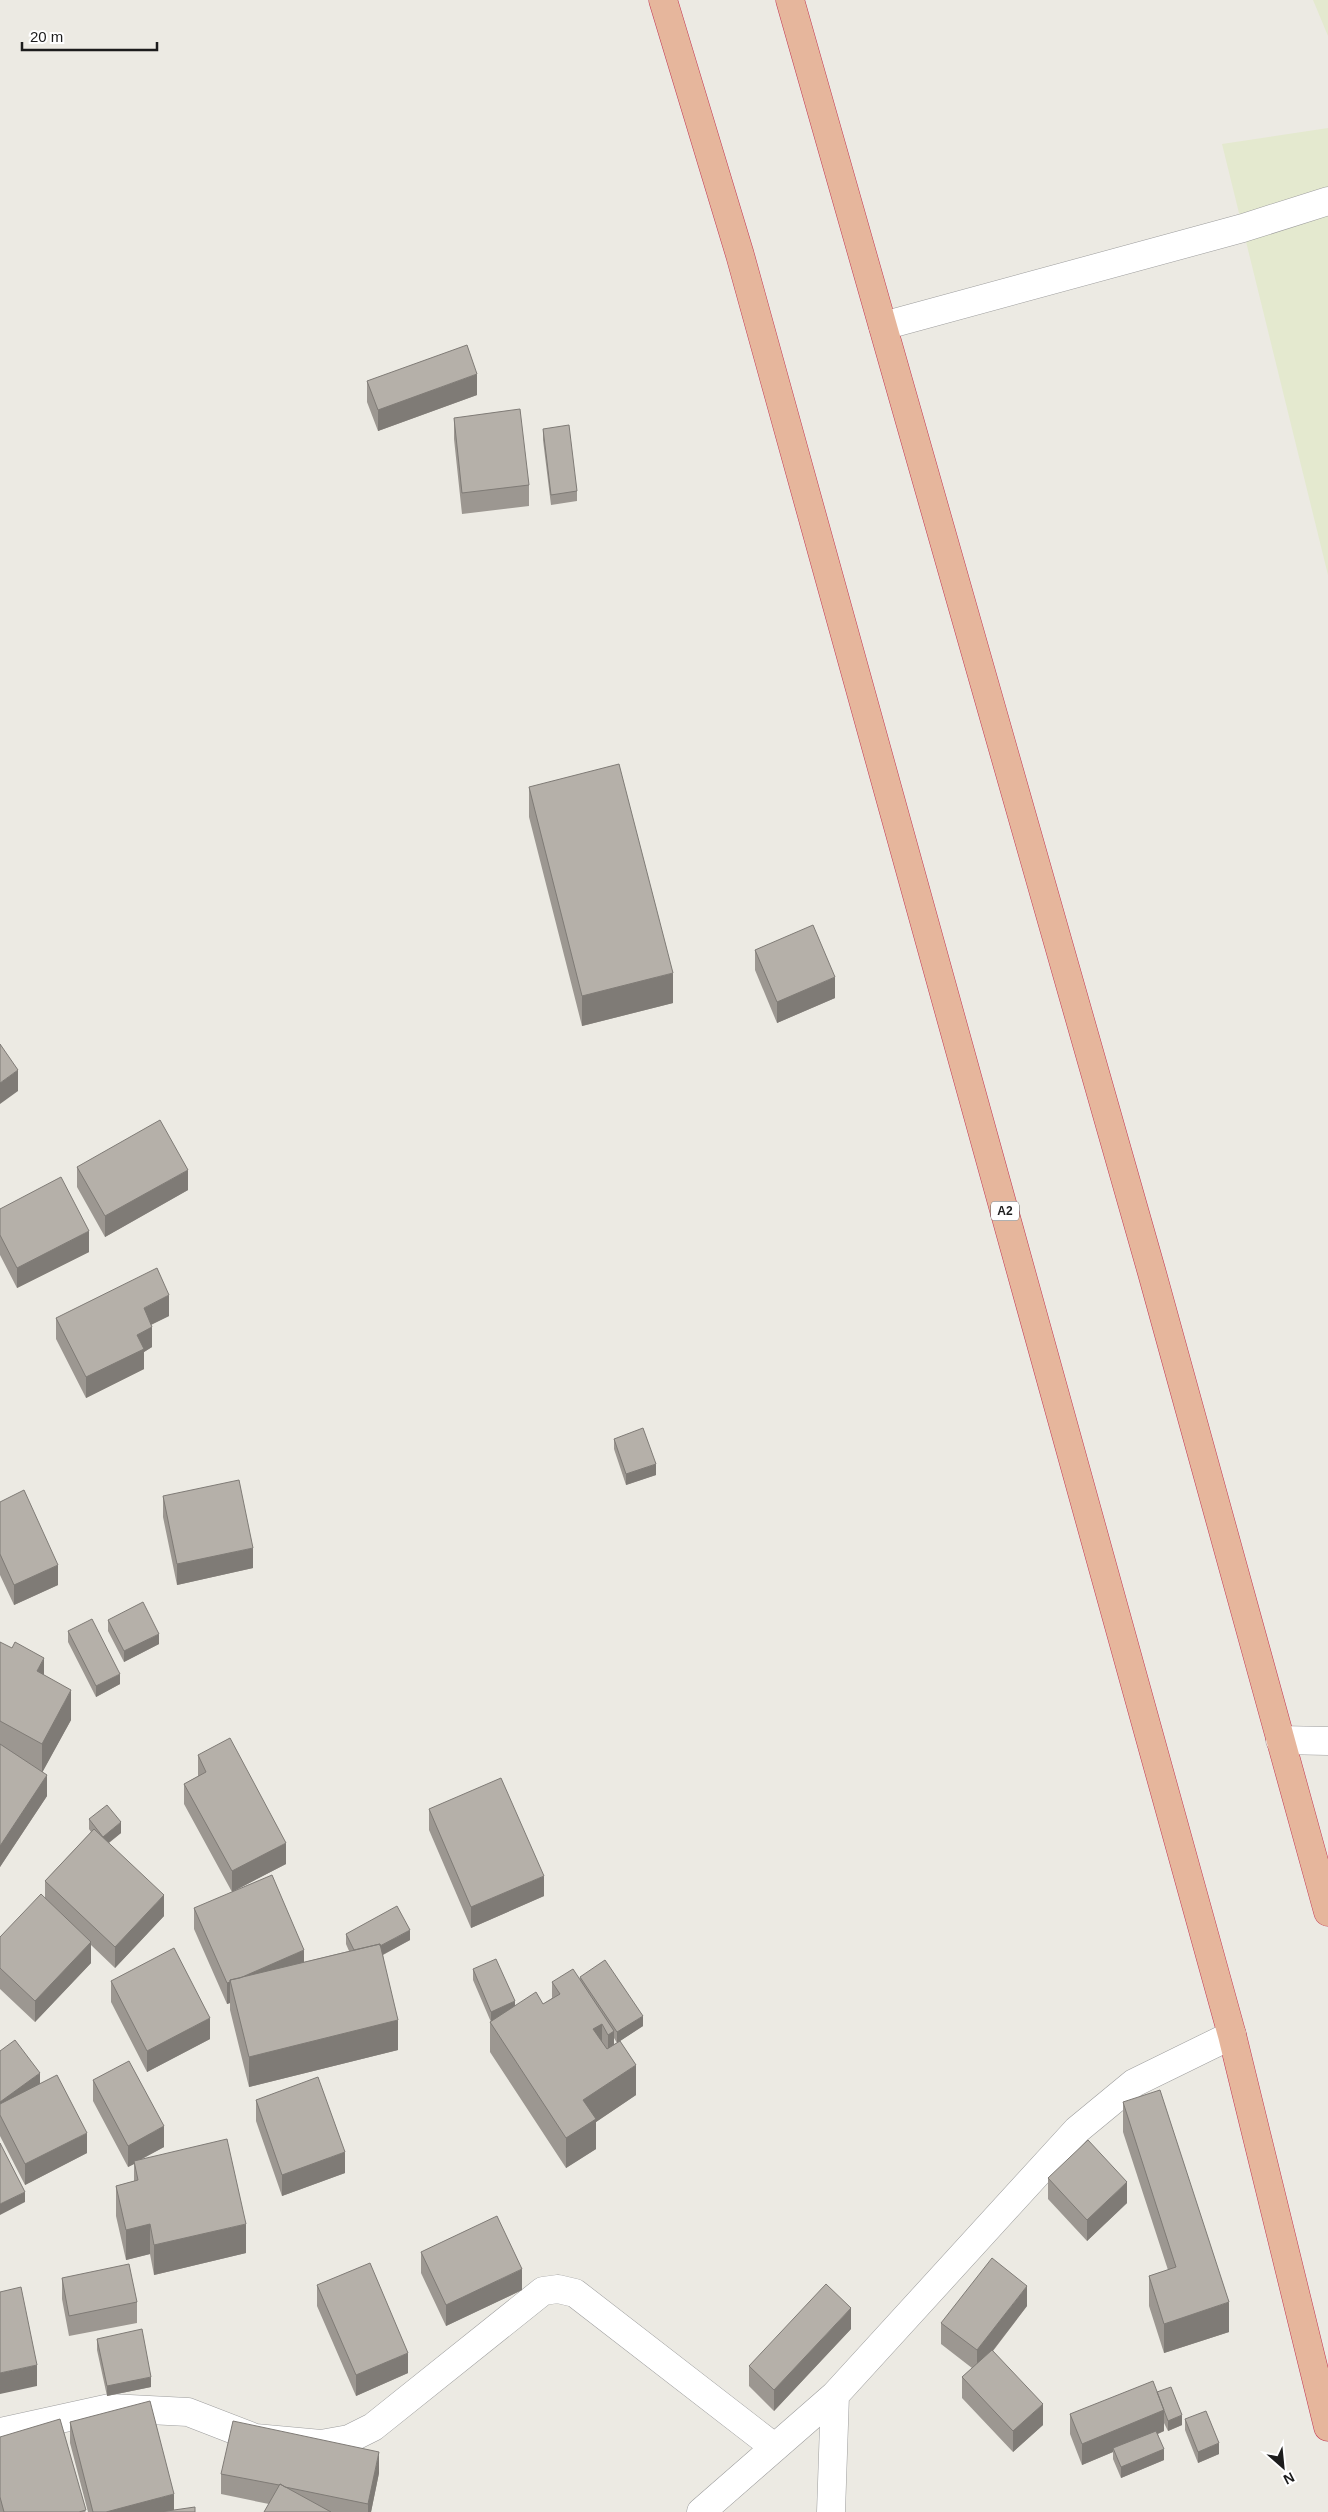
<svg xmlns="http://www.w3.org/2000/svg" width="1328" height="2512" font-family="Arial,sans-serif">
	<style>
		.farmland { fill: #e4e9cf }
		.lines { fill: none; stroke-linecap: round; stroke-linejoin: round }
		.minor-casing { stroke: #9d9d9d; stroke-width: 29 }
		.trunk-casing { stroke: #c23754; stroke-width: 29 }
		.minor { stroke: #fff; stroke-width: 28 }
		.trunk { stroke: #e6b69c; stroke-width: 28 }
		.wall { fill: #9c9791; fill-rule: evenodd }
		.shaded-wall { fill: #7f7b76 }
		.building { fill: #b5b0a9; stroke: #7f7b76 }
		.labels { text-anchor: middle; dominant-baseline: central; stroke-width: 4; stroke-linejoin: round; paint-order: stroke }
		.shield { fill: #fff; stroke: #606060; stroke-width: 1 }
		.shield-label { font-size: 12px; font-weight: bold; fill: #1c1c1c }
	</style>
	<rect width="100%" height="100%" fill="#eceae3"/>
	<path class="farmland" d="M 1313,0 L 1328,0 L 1328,36 Z
		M 1328,128 L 1328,575 L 1222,144 Z"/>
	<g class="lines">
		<g class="minor-casing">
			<path id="minor" d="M 883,326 L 1243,228 L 1328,201
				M 1280,1740 L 1328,1741
				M 0,2432 L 110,2408 L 188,2412 L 255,2438 L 321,2444 L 349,2439 L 373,2427 L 543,2291 L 558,2289 L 575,2293 L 774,2447
				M 701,2512 L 835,2395 L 1077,2130 L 1134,2083 L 1232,2035
				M 831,2512 L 835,2395"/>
		</g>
		<g class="trunk-casing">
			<path id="trunk" d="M 663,0 L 740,255 L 1232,2035 L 1328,2427
				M 790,0 L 1152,1273 L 1328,1912"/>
		</g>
		<use href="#minor" class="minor"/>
		<use href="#trunk" class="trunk"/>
	</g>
	<path class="wall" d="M 367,381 L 477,395 L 378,431 L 367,402 Z
		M 454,418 L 529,485 L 529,506 L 462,514 L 454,439 Z
		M 543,429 L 577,491 L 577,501 L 551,505 L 543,440 Z
		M 529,787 L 673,1003 L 582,1026 L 529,817 Z
		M 755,950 L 835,998 L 777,1023 L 755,970 Z
		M 77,1167 L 188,1190 L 105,1237 L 77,1187 Z
		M 0,1209 L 89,1252 L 17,1288 L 0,1255 Z
		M 169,1316 L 151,1325 L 152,1347 L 144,1352 L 144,1369 L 86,1398 L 56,1339 L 56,1318 Z
		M 614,1439 L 656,1475 L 626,1485 L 614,1449 Z
		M 163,1496 L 253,1568 L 177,1585 L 163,1517 Z
		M 0,1502 L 58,1585 L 14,1605 L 0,1575 Z
		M 108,1620 L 159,1644 L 124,1662 L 108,1631 Z
		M 68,1631 L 120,1684 L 96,1697 L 68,1642 Z
		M 0,1642 L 44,1675 L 71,1720 L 42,1772 L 47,1796 L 0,1867 Z
		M 198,1755 L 286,1864 L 232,1892 L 184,1804 L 184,1784 L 198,1776 Z
		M 429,1809 L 544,1896 L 471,1928 L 429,1830 Z
		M 89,1819 L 121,1833 L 109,1843 L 164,1916 L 115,1968 L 91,1945 L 91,1963 L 35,2022 L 0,1989 L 0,1937 L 45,1898 L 45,1881 L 91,1832 L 89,1829 Z
		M 194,1908 L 304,1962 L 349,1951 L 346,1944 L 346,1934 L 410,1940 L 383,1955 L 398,2050 L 249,2087 L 230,2010 L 230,2003 L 227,2004 L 194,1929 Z
		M 473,1969 L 515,2006 L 543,2004 L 552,1998 L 552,1982 L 580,1980 L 580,1977 L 643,2026 L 620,2041 L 636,2095 L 596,2122 L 596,2149 L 566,2168 L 490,2052 L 490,2022 L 491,2022 L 473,1980 ZM 614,2038 L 617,2043 L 614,2044 Z
		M 111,1981 L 210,2039 L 147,2072 L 111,2002 Z
		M 0,2051 L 40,2084 L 87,2153 L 25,2185 L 0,2136 Z
		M 93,2080 L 164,2147 L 142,2159 L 246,2253 L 154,2275 L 150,2254 L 126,2260 L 116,2216 L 116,2186 L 134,2181 L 134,2164 L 128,2167 L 93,2101 Z
		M 256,2100 L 345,2173 L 282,2196 L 256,2121 Z
		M 1123,2102 L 1229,2332 L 1164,2353 L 1149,2306 L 1149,2276 L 1168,2270 L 1123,2132 Z
		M 1048,2178 L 1127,2203 L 1087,2241 L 1048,2199 Z
		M 421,2252 L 522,2290 L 446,2326 L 421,2273 Z
		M 62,2278 L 137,2302 L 137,2323 L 69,2336 L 62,2299 Z
		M 317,2285 L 408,2373 L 356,2396 L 317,2306 Z
		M 1027,2306 L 993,2351 L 1043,2425 L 1013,2452 L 962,2398 L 962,2377 L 972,2368 L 941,2344 L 941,2323 Z
		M 851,2329 L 774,2411 L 749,2386 L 749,2366 Z
		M 97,2339 L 151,2387 L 107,2396 L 97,2350 Z
		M 1157,2392 L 1182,2425 L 1168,2431 L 1164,2423 L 1164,2431 L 1158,2434 L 1164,2460 L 1121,2478 L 1113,2459 L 1113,2452 L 1082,2465 L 1070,2434 L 1070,2414 Z
		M 1185,2419 L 1219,2454 L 1198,2463 L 1185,2430 Z
		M 70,2422 L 174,2510 L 195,2512 L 88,2512 L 70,2443 Z
		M 0,2437 L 86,2512 L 0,2512 Z
		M 379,2473 L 371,2512 L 264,2512 L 269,2504 L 221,2494 L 221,2474 Z"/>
	<path class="shaded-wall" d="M 477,374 L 477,395 L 378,431 L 378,410 Z
		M 673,973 L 673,1003 L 582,1026 L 582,996 Z
		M 835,977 L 835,998 L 777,1023 L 777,1002 Z
		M 18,1070 L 18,1091 L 0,1104 L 0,1083 Z
		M 188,1170 L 188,1190 L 105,1237 L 105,1216 Z
		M 89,1231 L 89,1252 L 17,1288 L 17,1268 Z
		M 169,1295 L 169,1316 L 144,1328 L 144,1308 Z
		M 152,1327 L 152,1347 L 144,1352 L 144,1369 L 86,1398 L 86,1377 L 137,1335 Z
		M 656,1464 L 656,1475 L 626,1485 L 626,1474 Z
		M 253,1548 L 253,1568 L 177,1585 L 177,1564 Z
		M 58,1565 L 58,1585 L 14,1605 L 14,1585 Z
		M 159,1634 L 159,1644 L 124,1662 L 124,1651 Z
		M 44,1658 L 44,1688 L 37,1671 Z
		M 120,1674 L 120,1684 L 96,1697 L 96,1686 Z
		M 71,1690 L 71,1720 L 42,1773 L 42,1744 Z
		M 47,1775 L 47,1796 L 0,1867 L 0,1846 Z
		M 121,1822 L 121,1833 L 103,1847 L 103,1837 Z
		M 286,1843 L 286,1864 L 232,1892 L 232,1871 Z
		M 544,1876 L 544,1896 L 471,1928 L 471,1907 Z
		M 164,1895 L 164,1916 L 115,1968 L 115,1947 Z
		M 410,1930 L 410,1940 L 358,1968 L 358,1958 Z
		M 91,1942 L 91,1963 L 35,2022 L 35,2001 Z
		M 304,1950 L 304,1971 L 230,1982 Z
		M 230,1982 L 230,2003 L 227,2004 L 227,1983 Z
		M 515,2001 L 515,2012 L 491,2022 L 491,2012 Z
		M 643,2016 L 643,2026 L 617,2043 L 617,2032 Z
		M 210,2018 L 210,2039 L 147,2072 L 147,2051 Z
		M 398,2020 L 398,2050 L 249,2087 L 249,2057 Z
		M 602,2024 L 602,2054 L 593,2029 Z
		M 614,2031 L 614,2061 L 608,2065 L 608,2035 Z
		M 636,2065 L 636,2095 L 596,2122 L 596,2149 L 566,2168 L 566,2138 L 583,2100 Z
		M 40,2073 L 40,2084 L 0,2113 L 0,2102 Z
		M 164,2126 L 164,2147 L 134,2163 L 134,2161 L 134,2164 L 128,2167 L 128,2146 Z
		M 87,2133 L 87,2153 L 25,2185 L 25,2164 Z
		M 345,2152 L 345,2173 L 282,2196 L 282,2175 Z
		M 1127,2182 L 1127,2203 L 1087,2241 L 1087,2220 Z
		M 25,2192 L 25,2202 L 0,2215 L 0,2204 Z
		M 150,2224 L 150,2254 L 126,2260 L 126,2230 Z
		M 246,2224 L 246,2253 L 154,2275 L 154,2245 Z
		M 522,2269 L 522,2290 L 446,2326 L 446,2305 Z
		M 1027,2286 L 1027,2306 L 977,2371 L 977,2350 Z
		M 1229,2302 L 1229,2332 L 1164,2353 L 1164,2324 Z
		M 851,2308 L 851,2329 L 774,2411 L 774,2390 Z
		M 408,2353 L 408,2373 L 356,2396 L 356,2375 Z
		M 37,2365 L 37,2386 L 0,2394 L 0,2373 Z
		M 151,2377 L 151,2387 L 107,2396 L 107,2386 Z
		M 1043,2404 L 1043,2425 L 1013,2452 L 1013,2431 Z
		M 1164,2410 L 1164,2431 L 1115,2452 L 1113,2448 L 1113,2452 L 1082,2465 L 1082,2444 Z
		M 1182,2415 L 1182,2425 L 1168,2431 L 1168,2421 Z
		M 1219,2443 L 1219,2454 L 1198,2463 L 1198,2452 Z
		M 1164,2449 L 1164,2460 L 1121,2478 L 1121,2467 Z
		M 379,2452 L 379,2473 L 371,2512 L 368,2512 L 368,2504 Z
		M 174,2494 L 174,2512 L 106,2512 Z"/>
	<path class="building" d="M 467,345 L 477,374 L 378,410 L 367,381 Z
		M 520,409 L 529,485 L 462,493 L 454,418 Z
		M 569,425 L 577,491 L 551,495 L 543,429 Z
		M 619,764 L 673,973 L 582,996 L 529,787 Z
		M 813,925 L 835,977 L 777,1002 L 755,950 Z
		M 0,1044 L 18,1070 L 0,1083 Z
		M 160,1120 L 188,1170 L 105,1216 L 77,1167 Z
		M 61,1177 L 89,1231 L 17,1268 L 0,1235 L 0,1209 Z
		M 157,1268 L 169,1295 L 144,1308 L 152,1327 L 137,1335 L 144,1349 L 86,1377 L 56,1318 Z
		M 643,1428 L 656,1464 L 626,1474 L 614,1439 Z
		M 239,1480 L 253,1548 L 177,1564 L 163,1496 Z
		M 24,1490 L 58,1565 L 14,1585 L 0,1554 L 0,1502 Z
		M 143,1602 L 159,1634 L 124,1651 L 108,1620 Z
		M 92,1619 L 120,1674 L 96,1686 L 68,1631 Z
		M 0,1642 L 12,1648 L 15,1642 L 44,1658 L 37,1671 L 71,1690 L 42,1744 L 0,1721 Z
		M 230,1738 L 286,1843 L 232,1871 L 184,1784 L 206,1772 L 198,1755 Z
		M 0,1744 L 47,1775 L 0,1846 Z
		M 501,1778 L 544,1876 L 471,1907 L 429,1809 Z
		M 107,1805 L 121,1822 L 103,1837 L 89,1819 Z
		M 94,1829 L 164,1895 L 115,1947 L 45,1881 Z
		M 272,1875 L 304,1950 L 240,1978 L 230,1980 L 230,1982 L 227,1983 L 194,1908 Z
		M 41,1894 L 91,1942 L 35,2001 L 0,1968 L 0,1937 Z
		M 397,1906 L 410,1930 L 380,1946 L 380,1944 L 354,1950 L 346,1934 Z
		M 380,1944 L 398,2020 L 249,2057 L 230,1980 Z
		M 174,1948 L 210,2018 L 147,2051 L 111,1981 Z
		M 496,1959 L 515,2001 L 491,2012 L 473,1969 Z
		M 605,1960 L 643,2016 L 617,2032 L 580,1977 Z
		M 573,1969 L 614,2031 L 608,2035 L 602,2024 L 593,2029 L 607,2049 L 620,2041 L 636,2065 L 583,2100 L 596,2119 L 566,2138 L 490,2022 L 536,1992 L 543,2004 L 560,1994 L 552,1982 Z
		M 15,2040 L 40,2073 L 0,2102 L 0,2051 Z
		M 129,2061 L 164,2126 L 128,2146 L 93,2080 Z
		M 57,2075 L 87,2133 L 25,2164 L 0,2115 L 0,2104 Z
		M 318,2077 L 345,2152 L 282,2175 L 256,2100 Z
		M 1160,2090 L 1229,2302 L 1164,2324 L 1149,2276 L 1176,2267 L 1123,2102 Z
		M 227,2139 L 246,2224 L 154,2245 L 150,2224 L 126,2230 L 116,2186 L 138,2180 L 134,2161 Z
		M 1088,2140 L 1127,2182 L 1087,2220 L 1048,2178 Z
		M 0,2143 L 25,2192 L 0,2204 Z
		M 497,2216 L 522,2269 L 446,2305 L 421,2252 Z
		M 992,2258 L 1027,2286 L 977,2350 L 941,2323 Z
		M 370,2263 L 408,2353 L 356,2375 L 317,2285 Z
		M 129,2264 L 137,2302 L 69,2316 L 62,2278 Z
		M 826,2284 L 851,2308 L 774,2390 L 749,2366 Z
		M 21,2287 L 37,2365 L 0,2373 L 0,2292 Z
		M 142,2329 L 151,2377 L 107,2386 L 97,2339 Z
		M 992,2350 L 1043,2404 L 1013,2431 L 962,2377 Z
		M 1153,2381 L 1164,2410 L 1082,2444 L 1070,2414 Z
		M 1171,2387 L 1182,2415 L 1168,2421 L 1157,2392 Z
		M 150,2401 L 174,2494 L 106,2512 L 93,2512 L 70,2422 Z
		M 1206,2411 L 1219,2443 L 1198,2452 L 1185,2419 Z
		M 60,2419 L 86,2510 L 79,2512 L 4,2512 L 0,2497 L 0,2437 Z
		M 233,2421 L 379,2452 L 368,2504 L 285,2487 L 280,2484 L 279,2485 L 221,2474 Z
		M 1156,2431 L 1164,2449 L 1121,2467 L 1113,2448 Z
		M 280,2484 L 331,2512 L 264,2512 Z
		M 195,2507 L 195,2512 L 160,2512 Z"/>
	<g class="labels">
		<rect class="shield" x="991" y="1201.5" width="28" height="19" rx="4"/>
		<g class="shield-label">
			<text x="1005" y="1211">A2</text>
		</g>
	</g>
	<g transform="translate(1283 2467) rotate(153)" stroke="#ffffff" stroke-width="4" paint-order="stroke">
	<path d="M0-4L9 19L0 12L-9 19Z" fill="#1c1c1c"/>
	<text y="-8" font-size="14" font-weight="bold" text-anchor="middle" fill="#1c1c1c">N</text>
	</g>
	<path d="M22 42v8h135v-8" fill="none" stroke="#1c1c1c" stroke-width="2.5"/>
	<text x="30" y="42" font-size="15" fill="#1c1c1c" stroke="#ffffff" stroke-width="4" paint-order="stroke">20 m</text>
</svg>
